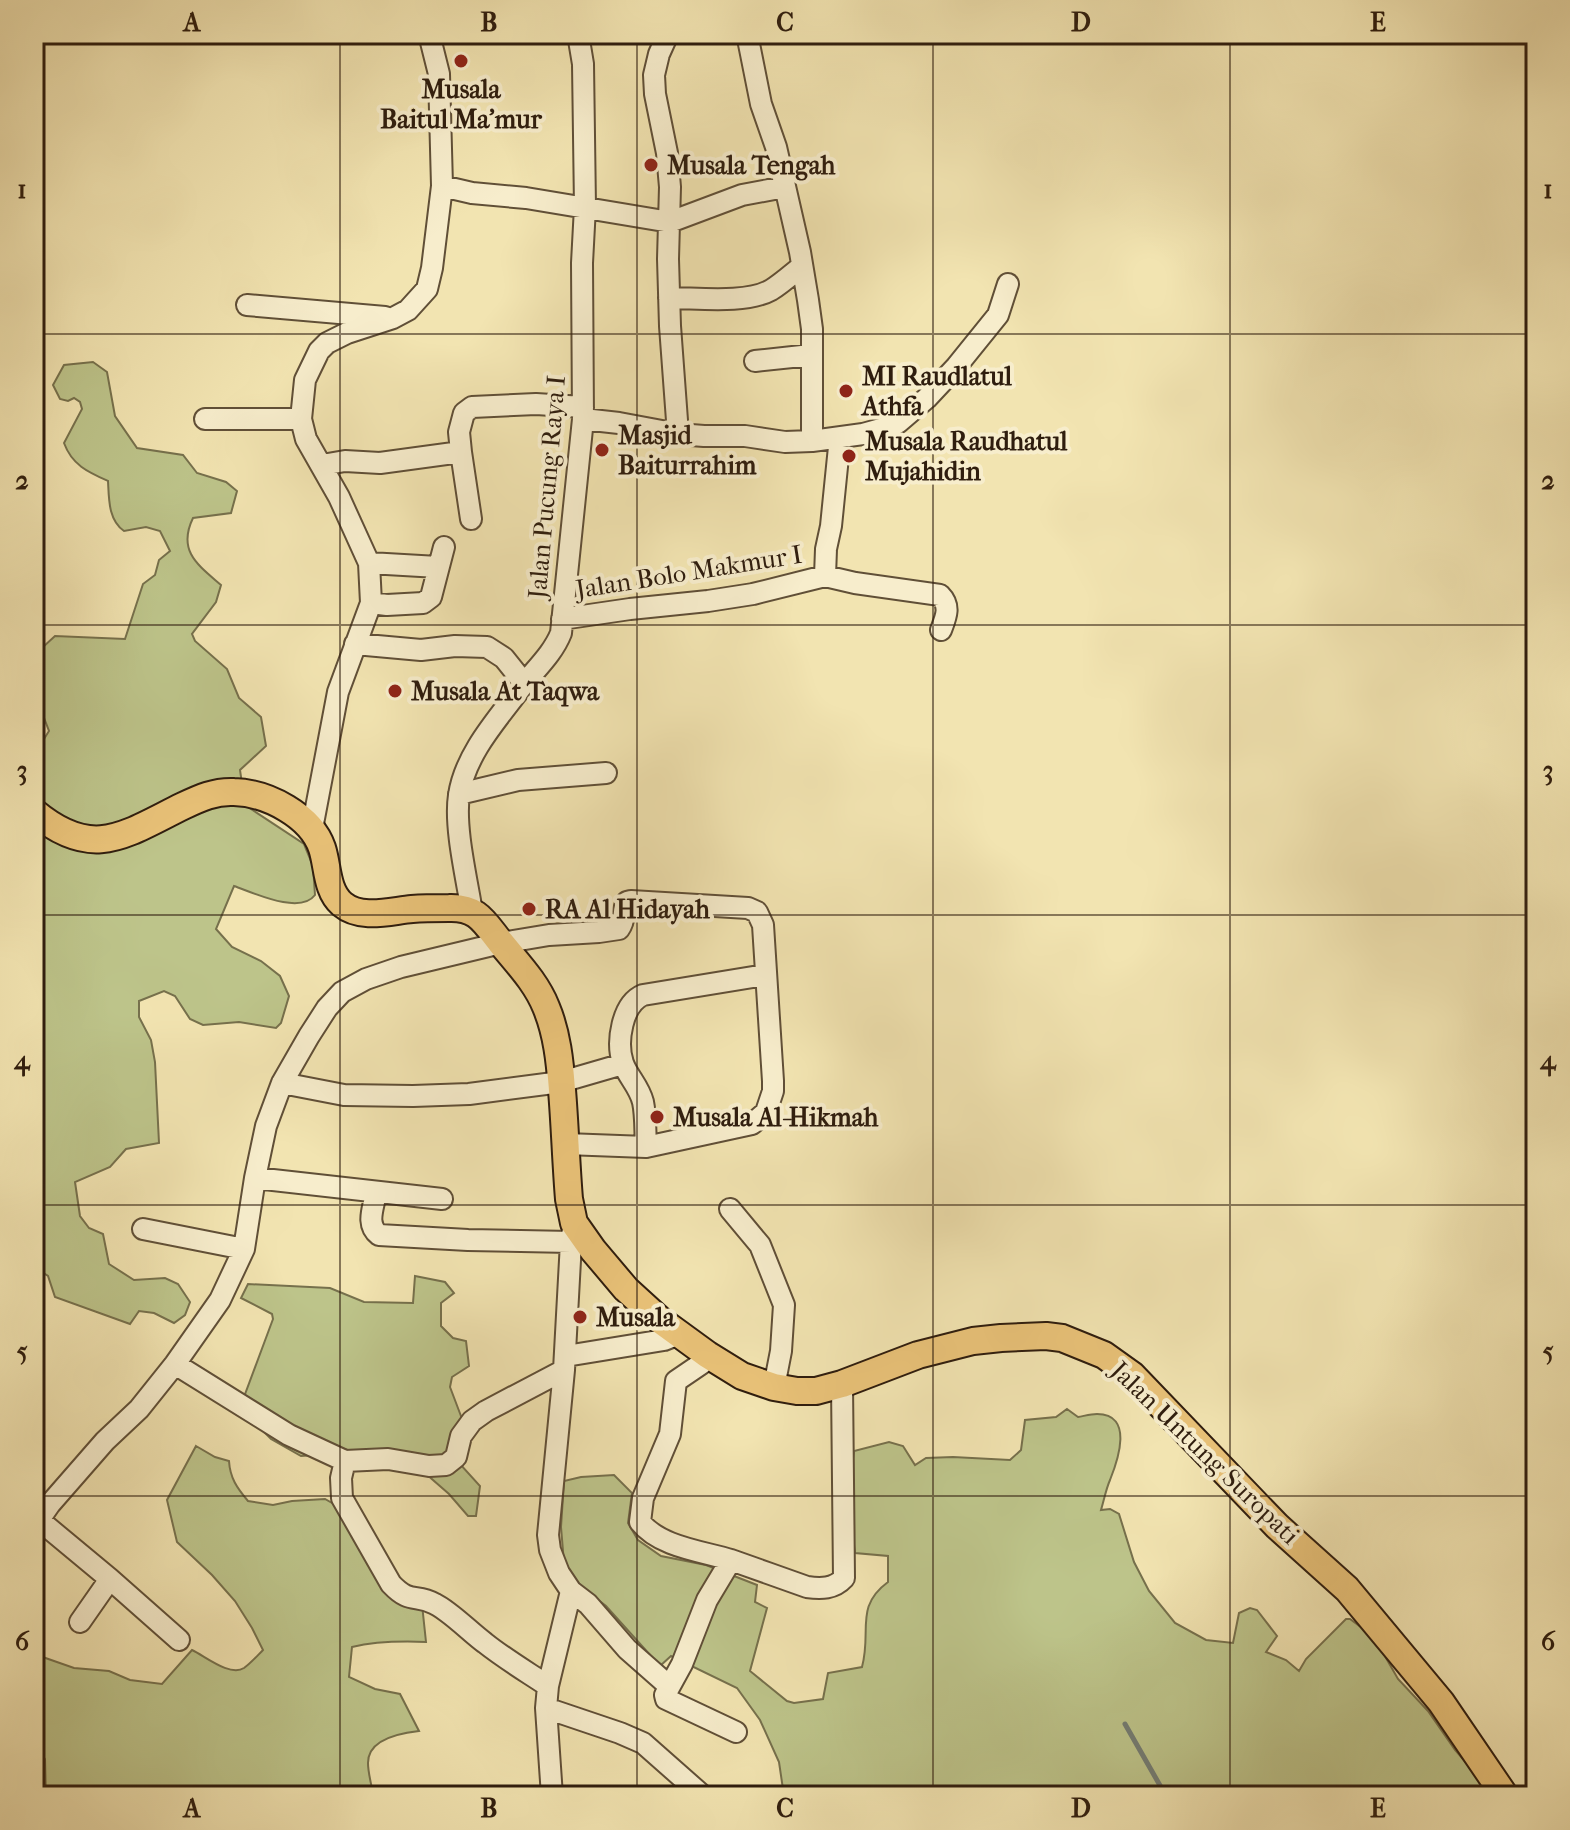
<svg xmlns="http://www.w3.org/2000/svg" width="1570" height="1830" font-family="'IM FELL French Canon',serif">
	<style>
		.green { fill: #bdc48a; stroke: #76704c; stroke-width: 2 }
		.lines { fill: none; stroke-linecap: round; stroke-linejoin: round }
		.stream { stroke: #737c73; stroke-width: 5 }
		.minor-casing { stroke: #604f37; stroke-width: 24 }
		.major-casing { stroke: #2f1d0e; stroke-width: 30 }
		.minor { stroke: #f7edcc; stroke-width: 20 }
		.major { stroke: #e9c278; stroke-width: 26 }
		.grid { fill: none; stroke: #2f1d0e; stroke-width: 2; stroke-opacity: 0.55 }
		.poi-dot { fill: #8f2418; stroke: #f7edcc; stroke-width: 3 }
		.labels { text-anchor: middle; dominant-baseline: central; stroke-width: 8; stroke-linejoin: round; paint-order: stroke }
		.poi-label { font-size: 26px; font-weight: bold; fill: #2f1d0e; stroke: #f7edcc; text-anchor: start }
		.street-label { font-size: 26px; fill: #2f1d0e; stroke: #f7edcc }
		.neatline { fill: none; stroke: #2f1d0e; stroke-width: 3 }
		.grid-label { font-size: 26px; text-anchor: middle; font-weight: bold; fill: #2f1d0e }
	</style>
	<rect width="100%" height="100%" fill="#f2e4b1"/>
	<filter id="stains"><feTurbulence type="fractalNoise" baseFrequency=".0025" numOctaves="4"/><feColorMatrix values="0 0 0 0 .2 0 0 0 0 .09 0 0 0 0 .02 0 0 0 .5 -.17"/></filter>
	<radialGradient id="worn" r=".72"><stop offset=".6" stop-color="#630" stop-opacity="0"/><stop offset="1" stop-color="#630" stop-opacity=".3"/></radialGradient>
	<path class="green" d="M 93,362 L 107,372 L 115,416 L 137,448 L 183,455 L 197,473 L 226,482 L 237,491 L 231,513 L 193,518 C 177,551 198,565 221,585 L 216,602 L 192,634 L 195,641 L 227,669 L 239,698 L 261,717 L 266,746 L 240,770 L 245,805 L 304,844 L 313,866 L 315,895 C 300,915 254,893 234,886 L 216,929 L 232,947 L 261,961 L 280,976 L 289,996 L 281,1023 L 276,1028 L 239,1022 L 203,1025 L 190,1019 L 175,996 L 164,991 L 139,1001 L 139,1017 L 151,1040 L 155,1062 L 159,1143 L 126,1149 L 110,1167 L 75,1182 L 80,1216 L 89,1228 L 103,1234 L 109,1264 L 134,1280 L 165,1278 L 178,1284 L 190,1302 L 185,1315 L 174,1323 L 154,1313 L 139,1311 L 130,1324 L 55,1297 L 48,1276 L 34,1267 L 34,755 L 49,731 L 34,692 L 43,647 L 55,636 L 125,639 L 143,584 L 155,575 L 159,560 L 170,551 L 160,531 L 146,527 L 124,531 C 108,520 109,498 108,481 C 88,472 72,465 64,443 L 82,409 L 80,402 L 74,398 L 68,401 L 60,399 L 53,385 L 64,365 Z
		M 415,1276 L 445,1282 L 454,1293 L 441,1303 L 441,1326 L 453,1338 L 466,1341 L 469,1366 L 452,1377 L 450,1387 L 464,1424 L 459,1463 L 480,1486 L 476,1516 L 468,1516 L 449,1494 L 410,1460 L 347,1453 L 301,1456 L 271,1439 L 261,1429 L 244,1397 L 273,1319 L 272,1314 L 241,1298 L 248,1284 L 330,1288 L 364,1302 L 413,1303 Z
		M 1067,1409 L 1078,1417 C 1084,1416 1091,1414 1097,1414 C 1134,1414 1118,1460 1110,1480 C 1106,1489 1104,1500 1101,1510 L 1110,1509 L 1119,1514 L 1134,1562 L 1149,1591 L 1175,1623 L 1206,1640 L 1233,1643 L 1239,1613 L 1250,1608 L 1257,1610 L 1277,1636 L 1266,1652 L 1286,1660 L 1299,1671 L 1306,1659 L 1346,1619 L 1350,1619 L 1374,1637 L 1398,1679 L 1428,1711 L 1455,1750 L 1495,1796 L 784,1796 L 779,1762 L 760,1720 L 737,1688 L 671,1656 L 660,1666 L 606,1606 L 579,1585 L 564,1563 L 561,1527 L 564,1481 L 581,1477 L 614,1475 L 632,1493 L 628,1523 L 638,1540 L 661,1556 L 706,1565 L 757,1585 L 755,1602 L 767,1608 L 750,1671 L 787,1701 L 794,1703 L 823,1699 L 828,1673 L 862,1667 C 872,1631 854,1607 888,1582 L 888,1556 L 855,1553 L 848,1496 L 854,1451 L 889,1442 L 903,1446 L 915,1465 L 926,1458 L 953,1457 L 1010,1460 L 1021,1450 L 1025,1420 L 1056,1417 Z
		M 196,1446 L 215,1457 L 229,1461 C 230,1478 237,1488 248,1501 L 273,1505 L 292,1501 L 325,1499 L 346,1511 L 391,1569 L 407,1585 L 421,1595 L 426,1642 C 401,1641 377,1641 352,1647 L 349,1677 L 375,1689 L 400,1694 L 419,1731 C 401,1733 368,1739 368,1763 C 368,1774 372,1785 373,1796 L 46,1796 L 45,1759 L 36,1747 L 38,1721 L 34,1687 L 34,1654 L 74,1668 L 109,1671 L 130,1680 L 162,1684 L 192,1650 C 205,1656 230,1677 244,1668 C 251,1663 257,1656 263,1650 L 252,1628 L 235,1601 L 212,1575 L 177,1542 L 167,1500 Z"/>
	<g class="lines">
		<path class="stream" d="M 1125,1724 L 1166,1796"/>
		<g class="minor-casing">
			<path id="minor" d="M 668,34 L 659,54 L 654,75 L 655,94 L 667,153 L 670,187 L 668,259 L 670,326 L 678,434
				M 747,34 L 761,104 L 776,147 L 800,252 L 808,300 L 812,329 L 812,441
				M 442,186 L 472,193 L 526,198 L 670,222 L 742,195 L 785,187
				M 669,298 C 698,298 746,304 771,290 C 782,283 792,274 802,266
				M 247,305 L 385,317
				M 755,361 L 811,355
				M 205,419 L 301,419
				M 583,419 L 619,423 L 678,434 L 704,436 L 745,436 L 785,442 L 812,441 L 863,434 L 892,426 L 899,422 L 927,398 L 956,367 L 998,315 L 1008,284
				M 461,452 L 471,519
				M 322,465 L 345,461 L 380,463 L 461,452 L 459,432 L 464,413 L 472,407 L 536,404 L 583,407
				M 369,563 L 438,567
				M 825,576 L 826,549 L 831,526 L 840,437
				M 371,603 L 387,605 L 423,603 L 431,597 L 444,547
				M 562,619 L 630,609 L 708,601 L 753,594 L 825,576 L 855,583 L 940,595 C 951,606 946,617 941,630
				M 355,644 L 421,650 L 455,646 L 487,647 L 504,658 L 524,683
				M 459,794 L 518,780 L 606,773
				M 312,829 L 338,692 L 371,603 L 369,563 L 339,497 L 306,439 L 301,419 L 305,380 L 319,351 L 327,343 L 347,333 L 393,318 L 408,310 L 427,289 L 432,268 L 442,186 L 439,74 L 429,34
				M 472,912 C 467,880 454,827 459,795 C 465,756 494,723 517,693 C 531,673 552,656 561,633 L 583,419 L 582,263 L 585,207 L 583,64 L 578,34
				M 282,1083 L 344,1095 L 413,1096 L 469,1094 L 561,1082 L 623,1064
				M 646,1147 C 645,1132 646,1116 643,1102 C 639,1086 628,1077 623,1063 C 616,1042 622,1004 643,995 L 765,975
				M 255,1178 L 442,1199
				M 376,1192 C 374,1207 365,1224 379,1235 L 468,1240 L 571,1242
				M 730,1209 L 760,1245 L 784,1305 L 781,1351 L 774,1387
				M 574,1223 L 571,1242 L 564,1370 L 548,1535 L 550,1550 L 559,1573 L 571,1591 L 588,1604 L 627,1649 L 669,1686
				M 143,1229 L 244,1249
				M 565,1354 L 572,1355 L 664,1340 L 679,1334
				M 708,1355 L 701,1364 L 676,1381 L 670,1434 L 643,1498 L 640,1522 C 660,1547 701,1551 731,1560 C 756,1569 782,1578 807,1587 C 821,1589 834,1589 844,1578 L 842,1384
				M 175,1364 L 289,1435 L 345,1461 L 388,1459 L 429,1466 L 446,1465 L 456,1457 L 461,1436 L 472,1421 L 486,1411 L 564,1370
				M 345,1461 L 341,1478 L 342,1498 L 391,1584 C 411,1605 415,1593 435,1604 C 451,1612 470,1632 485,1643 C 505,1659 527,1672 548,1686
				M 39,1520 L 110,1579 L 179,1640
				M 34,1527 L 50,1504 L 105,1441 L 139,1409 L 175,1364 L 220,1300 L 244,1249 L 255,1178 L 266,1126 L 282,1083 L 309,1036 L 327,1008 L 342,992 L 366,979 L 401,967 L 501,943 L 549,935 L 599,932 L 619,929 C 627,918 621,912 627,902 L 631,901 L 748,908 L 757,912 L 763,925 L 773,1081 L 773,1091 L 766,1112 L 752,1124 L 646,1147 L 566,1144
				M 731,1560 L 707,1600 L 682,1664 L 665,1695 L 666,1699 L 736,1732
				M 80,1622 L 110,1579
				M 546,1708 L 620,1733 L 643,1743 L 703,1796
				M 552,1796 L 546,1708 L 548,1686 L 571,1591"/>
		</g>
		<g class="major-casing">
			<path id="major" d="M 34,812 C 93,861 124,835 183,806 C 200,798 215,791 234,792 C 268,793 311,816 322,848 C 328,866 326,890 342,904 C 361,920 390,911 412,909 C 424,908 436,908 449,908 C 478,907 484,922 501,943 C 517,963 536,982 546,1007 C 557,1033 560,1062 562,1090 C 565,1126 566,1163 569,1199 L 574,1223 L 593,1250 L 626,1289 L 660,1320 L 708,1355 L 742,1376 L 774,1387 L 797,1391 L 816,1391 L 842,1384 L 918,1355 L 973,1341 L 1001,1338 L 1046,1336 L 1062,1338 L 1104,1355 L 1132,1375 L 1277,1526 L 1347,1589 L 1441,1702 L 1505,1796"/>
		</g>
		<use href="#minor" class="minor"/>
		<use href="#major" class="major"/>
	</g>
	<path class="grid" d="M 340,34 L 340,1796M 637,34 L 637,1796M 933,34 L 933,1796M 1230,34 L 1230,1796M 34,334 L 1536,334M 34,625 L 1536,625M 34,915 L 1536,915M 34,1205 L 1536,1205M 34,1496 L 1536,1496"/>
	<g class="poi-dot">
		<circle cx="461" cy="61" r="8"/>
		<circle cx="651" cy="165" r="8"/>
		<circle cx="846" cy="391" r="8"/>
		<circle cx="602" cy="450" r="8"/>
		<circle cx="849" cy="456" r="8"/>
		<circle cx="395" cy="691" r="8"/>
		<circle cx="529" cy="909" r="8"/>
		<circle cx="657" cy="1117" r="8"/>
		<circle cx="580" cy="1317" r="8"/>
	</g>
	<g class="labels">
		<g class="poi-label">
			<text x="461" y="89" text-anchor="middle">Musala<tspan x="461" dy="30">Baitul Ma'mur</tspan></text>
			<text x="667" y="165">Musala Tengah</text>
			<text x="862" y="376">MI Raudlatul<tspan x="862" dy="30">Athfa</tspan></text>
			<text x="618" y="435">Masjid<tspan x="618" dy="30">Baiturrahim</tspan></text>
			<text x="865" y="441">Musala Raudhatul<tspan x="865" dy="30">Mujahidin</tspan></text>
			<text x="411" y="691">Musala At Taqwa</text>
			<text x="545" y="909">RA Al Hidayah</text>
			<text x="673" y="1117">Musala Al-Hikmah</text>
			<text x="596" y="1317">Musala</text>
		</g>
		<g class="street-label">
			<text transform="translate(547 487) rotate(-85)">Jalan Pucung Raya I</text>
			<text transform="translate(689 572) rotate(-9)">Jalan Bolo Makmur I</text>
			<text transform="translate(1205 1453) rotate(44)">Jalan Untung Suropati</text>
		</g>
	</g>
	<rect width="1570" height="1830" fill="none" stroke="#f2e4b1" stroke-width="88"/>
	<rect x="44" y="44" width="1482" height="1742" class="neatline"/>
	<g class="grid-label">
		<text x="192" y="31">A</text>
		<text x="489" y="31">B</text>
		<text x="785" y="31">C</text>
		<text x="1081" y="31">D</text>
		<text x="1378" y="31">E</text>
		<text x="22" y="198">1</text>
		<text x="1548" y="198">1</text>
		<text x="22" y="489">2</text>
		<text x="1548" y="489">2</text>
		<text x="22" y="779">3</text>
		<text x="1548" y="779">3</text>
		<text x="22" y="1069">4</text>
		<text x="1548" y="1069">4</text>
		<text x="22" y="1360">5</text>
		<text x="1548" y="1360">5</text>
		<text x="22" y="1650">6</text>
		<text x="1548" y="1650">6</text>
		<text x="192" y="1817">A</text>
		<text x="489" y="1817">B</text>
		<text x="785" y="1817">C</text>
		<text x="1081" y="1817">D</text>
		<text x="1378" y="1817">E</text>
	</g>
	<rect width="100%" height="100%" filter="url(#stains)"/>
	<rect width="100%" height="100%" fill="url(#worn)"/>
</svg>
